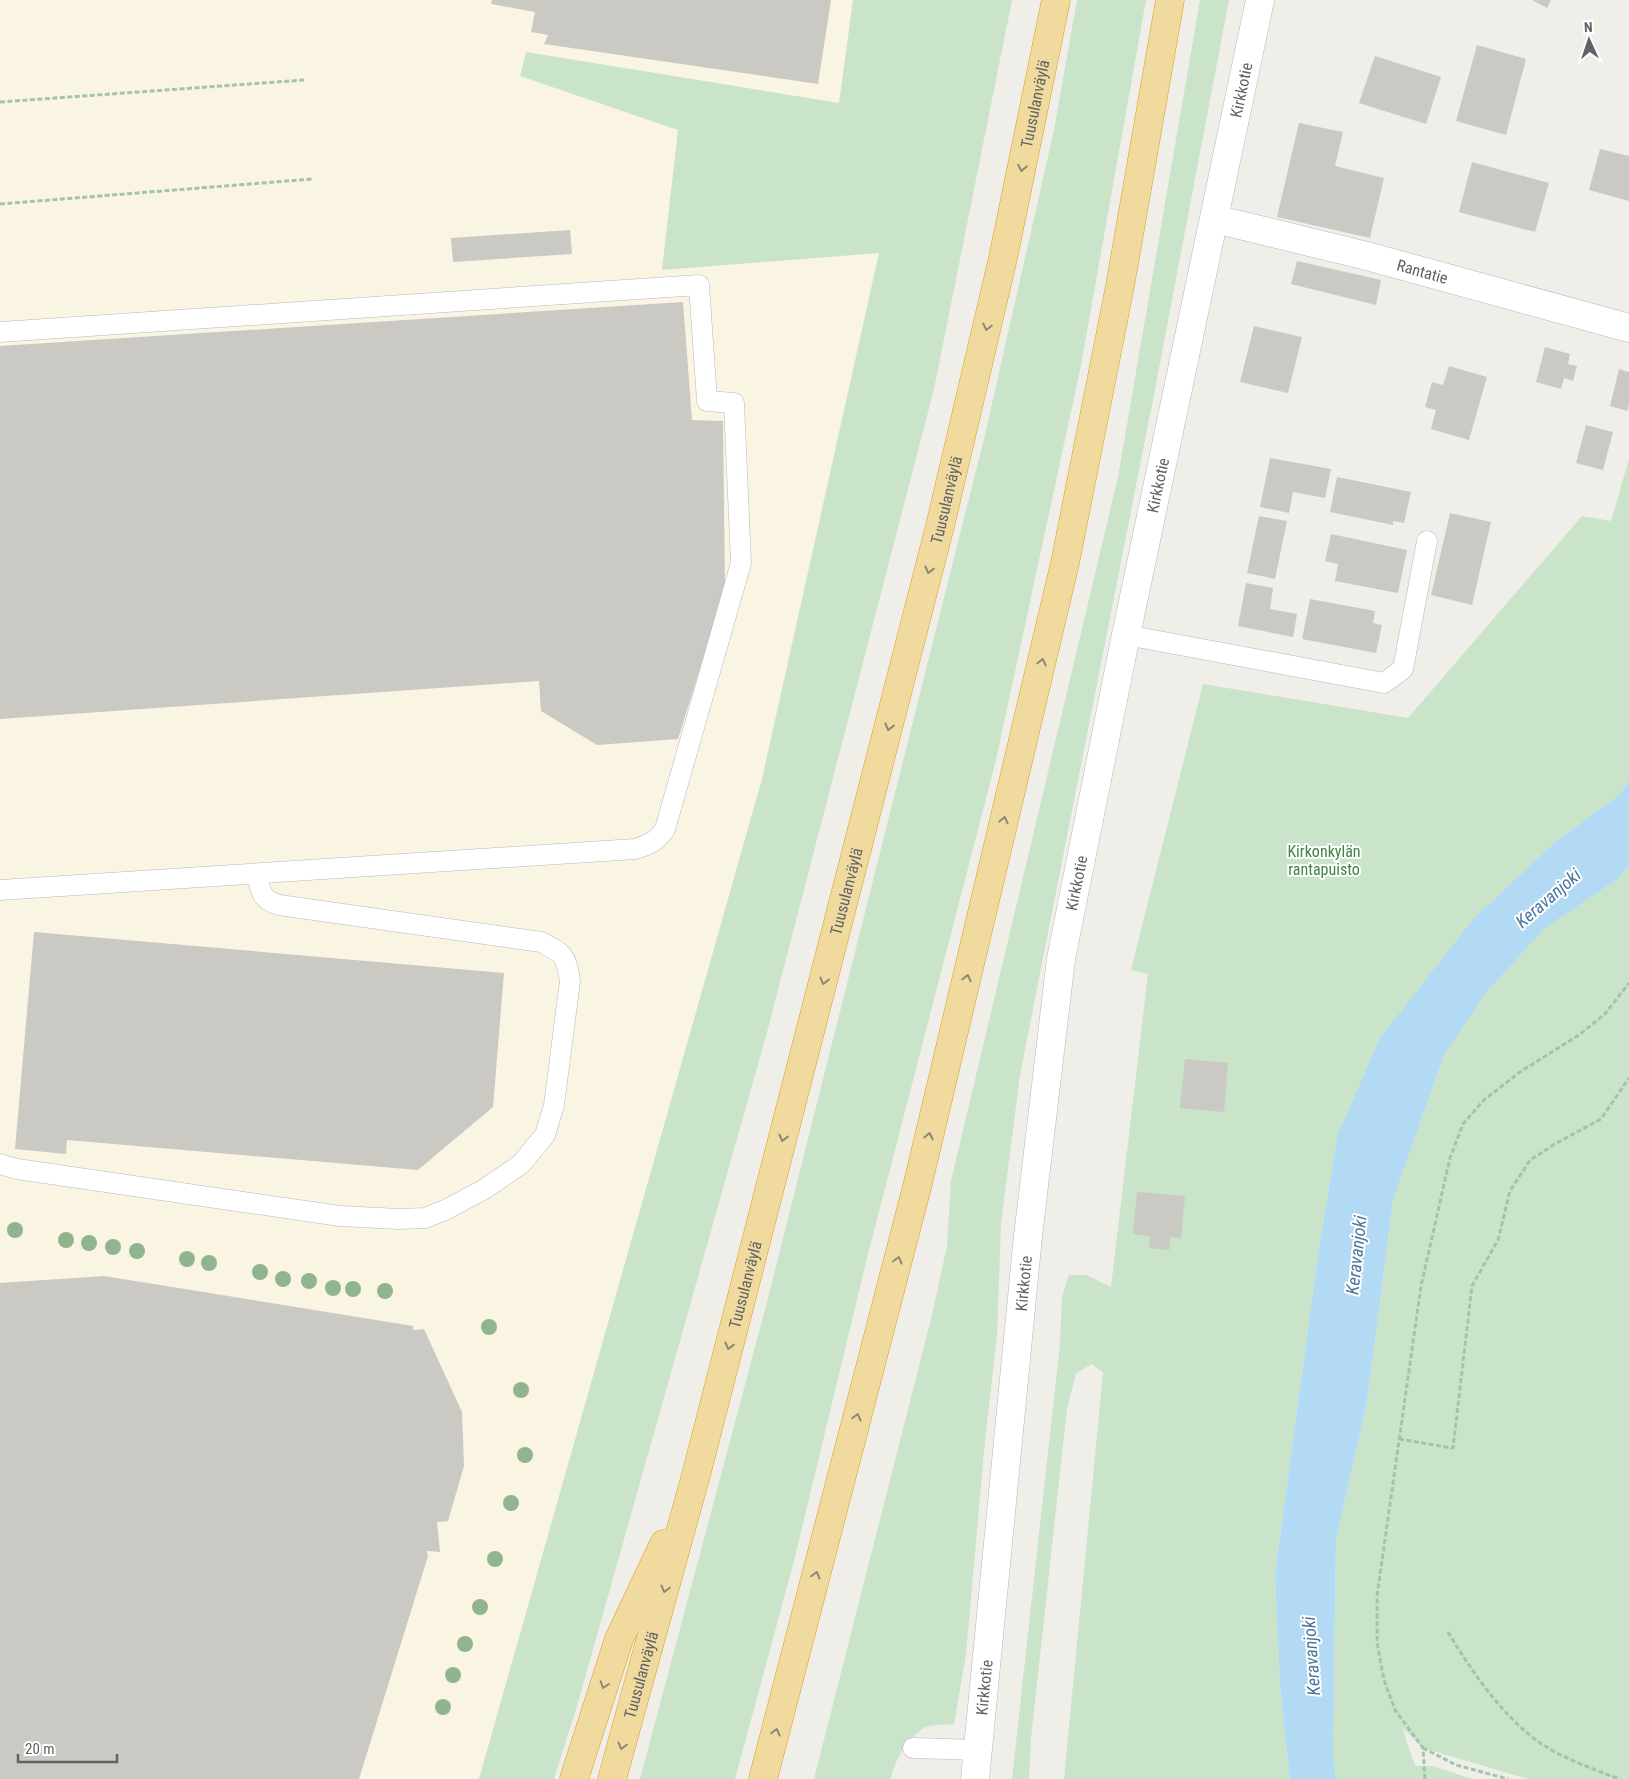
<svg xmlns="http://www.w3.org/2000/svg" width="1629" height="1779" font-family="'Roboto Condensed',sans-serif">
	<style>
		.commercial { fill: #faf4e3 }
		.green { fill: #c9e4c8 }
		.water { fill: #b3daf5 }
		.building { fill: #cbc9c4 }
		.lines { fill: none; stroke-linecap: round; stroke-linejoin: round }
		.lane-casing { stroke: #b5b8bb; stroke-width: 21 }
		.street-casing { stroke: #b5b8bb; stroke-width: 29 }
		.secondary-casing { stroke: #b4b7bb; stroke-width: 29 }
		.highway-casing { stroke: #dc9c1c; stroke-width: 29 }
		.path { stroke: #a2c4ab; stroke-width: 3; stroke-dasharray: 5 2.5; stroke-linecap: butt }
		.lane { stroke: #fff; stroke-width: 20 }
		.street { stroke: #fff; stroke-width: 28 }
		.secondary { stroke: #fff; stroke-width: 28 }
		.highway { stroke: #f1da9e; stroke-width: 28 }
		.tree { fill: #90b48d }
		.oneway { stroke: #8c8777 }
		.labels { text-anchor: middle; dominant-baseline: central; stroke-width: 4; stroke-linejoin: round; paint-order: stroke }
		.street-label { font-size: 16px; fill: #606366; stroke: #fff }
		.park-label { font-size: 16px; fill: #418443; stroke: #fff }
		.water-label { font-size: 18px; font-style: italic; fill: #4c769e; stroke: #fff }
	</style>
	<rect width="100%" height="100%" fill="#f0eee8"/>
	<path class="commercial" d="M 0,0 L 924,0 L 896,185 L 762,779 L 479,1779 L 0,1779 Z"/>
	<path class="green" d="M 853,0 L 1012,0 L 934,389 L 766,1036 L 577,1706 L 554,1779 L 479,1779 L 762,779 L 879,253 L 662,270 L 678,130 L 520,76 L 526,52 L 839,103 Z
		M 1077,0 L 1146,0 L 1081,365 L 996,760 L 867,1258 L 794,1561 L 735,1779 L 640,1779 L 767,1302 L 984,439 L 1054,130 Z
		M 1200,0 L 1229,0 L 1156,384 L 1020,1075 L 1001,1223 L 997,1335 L 985,1440 L 966,1654 L 954,1724 C 946,1725 934,1724 926,1727 C 909,1735 894,1761 891,1779 L 814,1779 L 933,1311 L 947,1246 L 951,1181 L 1118,477 Z
		M 1629,459 L 1629,781 L 1619,795 L 1555,842 L 1476,916 L 1337,1137 L 1318,1255 L 1275,1574 L 1280,1686 L 1290,1779 L 1064,1779 L 1103,1373 L 1092,1364 L 1076,1373 L 1067,1409 L 1031,1738 L 1029,1779 L 1012,1779 L 1060,1344 L 1062,1297 L 1069,1275 L 1086,1275 L 1111,1287 L 1148,974 L 1131,970 L 1203,684 L 1408,718 L 1582,516 L 1611,521 Z
		M 1629,866 L 1629,1779 L 1528,1779 L 1423,1748 L 1402,1727 L 1415,1766 L 1433,1766 L 1472,1779 L 1336,1779 L 1333,1753 L 1336,1540 L 1367,1402 L 1393,1200 L 1444,1055 L 1485,994 L 1545,928 L 1618,879 Z"/>
	<path class="water" d="M 1629,781 L 1629,866 L 1618,879 L 1545,928 L 1485,994 L 1444,1055 L 1393,1200 L 1367,1402 L 1336,1540 L 1333,1753 L 1336,1779 L 1290,1779 L 1280,1686 L 1275,1574 L 1318,1255 L 1337,1137 L 1380,1038 L 1476,916 L 1555,842 L 1619,795 Z"/>
	<path class="building" d="M 492,0 L 831,0 L 818,84 L 544,44 L 548,35 L 531,32 L 535,12 L 491,4 Z
		M 1532,0 L 1551,0 L 1547,8 Z
		M 1477,45 L 1526,59 L 1506,135 L 1456,121 Z
		M 1375,56 L 1441,77 L 1426,124 L 1359,103 Z
		M 1299,123 L 1343,132 L 1335,166 L 1384,178 L 1370,238 L 1277,217 Z
		M 1600,149 L 1629,156 L 1629,201 L 1589,190 Z
		M 1472,162 L 1549,183 L 1535,232 L 1459,212 Z
		M 570,230 L 572,254 L 453,262 L 451,238 Z
		M 1297,261 L 1381,280 L 1376,305 L 1291,284 Z
		M 683,302 L 692,420 L 723,421 L 725,588 L 678,739 L 597,745 L 541,711 L 539,681 L 0,719 L 0,346 Z
		M 1254,326 L 1302,337 L 1288,393 L 1240,382 Z
		M 1545,347 L 1570,354 L 1568,364 L 1577,366 L 1573,381 L 1564,378 L 1561,389 L 1536,382 Z
		M 1449,366 L 1487,377 L 1469,440 L 1431,429 L 1436,410 L 1425,407 L 1432,382 L 1443,385 Z
		M 1619,369 L 1629,372 L 1629,405 L 1627,411 L 1610,406 Z
		M 1586,425 L 1613,432 L 1603,470 L 1576,463 Z
		M 1270,458 L 1331,469 L 1325,498 L 1293,492 L 1289,513 L 1260,507 Z
		M 1337,477 L 1411,492 L 1404,523 L 1393,521 L 1393,525 L 1330,512 Z
		M 1450,513 L 1491,522 L 1472,605 L 1431,595 Z
		M 1259,516 L 1287,521 L 1275,579 L 1247,573 Z
		M 1331,534 L 1407,550 L 1398,593 L 1335,581 L 1338,564 L 1325,561 Z
		M 1246,583 L 1273,588 L 1270,609 L 1297,614 L 1293,637 L 1238,626 Z
		M 1310,599 L 1375,611 L 1373,623 L 1382,625 L 1376,653 L 1302,639 Z
		M 34,932 L 504,973 L 493,1107 L 418,1170 L 67,1140 L 66,1154 L 15,1149 Z
		M 1185,1059 L 1228,1063 L 1224,1112 L 1180,1108 Z
		M 1137,1192 L 1185,1196 L 1181,1238 L 1170,1237 L 1169,1250 L 1149,1248 L 1150,1236 L 1133,1234 Z
		M 104,1276 L 413,1326 L 413,1330 L 424,1329 L 462,1412 L 464,1466 L 448,1521 L 437,1522 L 440,1552 L 427,1551 L 428,1556 L 359,1779 L 0,1779 L 0,1283 Z"/>
	<g class="lines">
		<g class="lane-casing">
			<path id="lane" d="M 0,332 L 699,285 L 707,401 L 734,403 L 741,563 L 665,829 C 657,841 649,845 635,849 L 0,890
				M 1126,635 L 1384,683 L 1403,669 L 1427,541
				M 0,1164 L 17,1169 L 340,1216 L 399,1219 L 425,1218 L 445,1210 L 483,1190 L 521,1164 L 545,1135 L 554,1105 L 570,981 C 566,955 564,954 541,942 L 279,905 C 260,899 261,892 257,874
				M 913,1748 L 978,1750"/>
		</g>
		<g class="street-casing">
			<g id="street">
				<path id="s1" d="M 1215,219 L 1367,256 L 1629,328"/>
			</g>
		</g>
		<g class="secondary-casing">
			<g id="secondary">
				<path id="s2" d="M 975,1779 L 1028,1236 L 1061,959 L 1126,635 L 1260,0"/>
			</g>
		</g>
		<g class="highway-casing">
			<g id="highway">
				<path d="M 574,1779 L 619,1639 L 664,1544"/>
				<path id="s3" d="M 612,1779 L 696,1475 L 940,526 L 1003,258 L 1056,0"/>
				<path d="M 763,1779 L 918,1183 L 1065,563 L 1120,286 L 1170,0"/>
			</g>
		</g>
		<path class="path" d="M 0,102 L 304,80
			M 0,204 L 312,179
			M 1399,1439 L 1453,1448 L 1472,1286 L 1498,1240 L 1510,1191 L 1530,1160 L 1555,1144 L 1601,1119 L 1629,1078
			M 1448,1632 C 1470,1669 1501,1714 1536,1740 C 1561,1758 1591,1768 1619,1779
			M 1423,1748 L 1456,1765 L 1508,1779
			M 1425,1779 L 1423,1748 L 1395,1710 L 1384,1680 L 1377,1643 L 1377,1596 L 1421,1286 L 1450,1158 L 1463,1124 L 1484,1100 L 1520,1072 L 1579,1035 L 1605,1014 L 1629,983"/>
		<use href="#lane" class="lane"/>
		<use href="#street" class="street"/>
		<use href="#secondary" class="secondary"/>
		<use href="#highway" class="highway"/>
	</g>
	<g class="tree">
		<circle cx="15" cy="1230" r="8"/>
		<circle cx="66" cy="1240" r="8"/>
		<circle cx="89" cy="1243" r="8"/>
		<circle cx="113" cy="1247" r="8"/>
		<circle cx="137" cy="1251" r="8"/>
		<circle cx="187" cy="1259" r="8"/>
		<circle cx="209" cy="1263" r="8"/>
		<circle cx="260" cy="1272" r="8"/>
		<circle cx="283" cy="1279" r="8"/>
		<circle cx="309" cy="1281" r="8"/>
		<circle cx="333" cy="1288" r="8"/>
		<circle cx="353" cy="1289" r="8"/>
		<circle cx="385" cy="1291" r="8"/>
		<circle cx="489" cy="1327" r="8"/>
		<circle cx="521" cy="1390" r="8"/>
		<circle cx="525" cy="1455" r="8"/>
		<circle cx="511" cy="1503" r="8"/>
		<circle cx="495" cy="1559" r="8"/>
		<circle cx="480" cy="1607" r="8"/>
		<circle cx="465" cy="1644" r="8"/>
		<circle cx="453" cy="1675" r="8"/>
		<circle cx="443" cy="1707" r="8"/>
	</g>
	<defs><path id="oneway-chevron" d="M-2-3.5L2.5 0L-2 3.5" fill="none" stroke-width="1.6" stroke-linecap="round" stroke-linejoin="round" transform="scale(1.25)"/></defs>
	<g class="oneway">
		<use href="#oneway-chevron" transform="translate(1022 168) rotate(101)"/>
		<use href="#oneway-chevron" transform="translate(987 327) rotate(103)"/>
		<use href="#oneway-chevron" transform="translate(929 570) rotate(104)"/>
		<use href="#oneway-chevron" transform="translate(1042 662) rotate(-77)"/>
		<use href="#oneway-chevron" transform="translate(889 727) rotate(104)"/>
		<use href="#oneway-chevron" transform="translate(1004 820) rotate(-77)"/>
		<use href="#oneway-chevron" transform="translate(967 978) rotate(-77)"/>
		<use href="#oneway-chevron" transform="translate(824 981) rotate(104)"/>
		<use href="#oneway-chevron" transform="translate(929 1136) rotate(-77)"/>
		<use href="#oneway-chevron" transform="translate(783 1138) rotate(104)"/>
		<use href="#oneway-chevron" transform="translate(898 1260) rotate(-75)"/>
		<use href="#oneway-chevron" transform="translate(729 1346) rotate(104)"/>
		<use href="#oneway-chevron" transform="translate(857 1417) rotate(-75)"/>
		<use href="#oneway-chevron" transform="translate(816 1575) rotate(-75)"/>
		<use href="#oneway-chevron" transform="translate(665 1589) rotate(105)"/>
		<use href="#oneway-chevron" transform="translate(604 1685) rotate(108)"/>
		<use href="#oneway-chevron" transform="translate(776 1732) rotate(-75)"/>
		<use href="#oneway-chevron" transform="translate(622 1746) rotate(105)"/>
	</g>
	<g class="labels">
		<g class="street-label">
			<text stroke="none"><textPath href="#s2" startOffset="1712">Kirkkotie</textPath></text>
			<text stroke="none"><textPath href="#s3" startOffset="1728">Tuusulanväylä</textPath></text>
			<text stroke="none"><textPath href="#s1" startOffset="214">Rantatie</textPath></text>
			<text stroke="none"><textPath href="#s2" startOffset="1308">Kirkkotie</textPath></text>
			<text stroke="none"><textPath href="#s3" startOffset="1322">Tuusulanväylä</textPath></text>
			<text stroke="none"><textPath href="#s2" startOffset="902">Kirkkotie</textPath></text>
			<text stroke="none"><textPath href="#s3" startOffset="918">Tuusulanväylä</textPath></text>
			<text stroke="none"><textPath href="#s2" startOffset="498">Kirkkotie</textPath></text>
			<text stroke="none"><textPath href="#s3" startOffset="512">Tuusulanväylä</textPath></text>
			<text stroke="none"><textPath href="#s3" startOffset="108">Tuusulanväylä</textPath></text>
			<text stroke="none"><textPath href="#s2" startOffset="92">Kirkkotie</textPath></text>
		</g>
		<g class="park-label">
			<text x="1324" y="851">Kirkonkylän<tspan x="1324" dy="18">rantapuisto</tspan></text>
		</g>
		<g class="water-label">
			<text transform="translate(1548 898) rotate(-41)">Keravanjoki</text>
			<text transform="translate(1356 1255) rotate(-84)">Keravanjoki</text>
			<text transform="translate(1311 1656) rotate(-94)">Keravanjoki</text>
		</g>
	</g>
	<g transform="translate(1589 40) rotate(357)" stroke="#ffffff" stroke-width="4" paint-order="stroke">
	<path d="M0-4L9 19L0 12L-9 19Z" fill="#606366"/>
	<text y="-8" font-size="14" font-weight="bold" text-anchor="middle" fill="#606366">N</text>
	</g>
	<path d="M18 1754v8h99v-8" fill="none" stroke="#606366" stroke-width="2.5"/>
	<text x="25" y="1754" font-size="15" fill="#606366" stroke="#ffffff" stroke-width="4" paint-order="stroke">20 m</text>
</svg>
